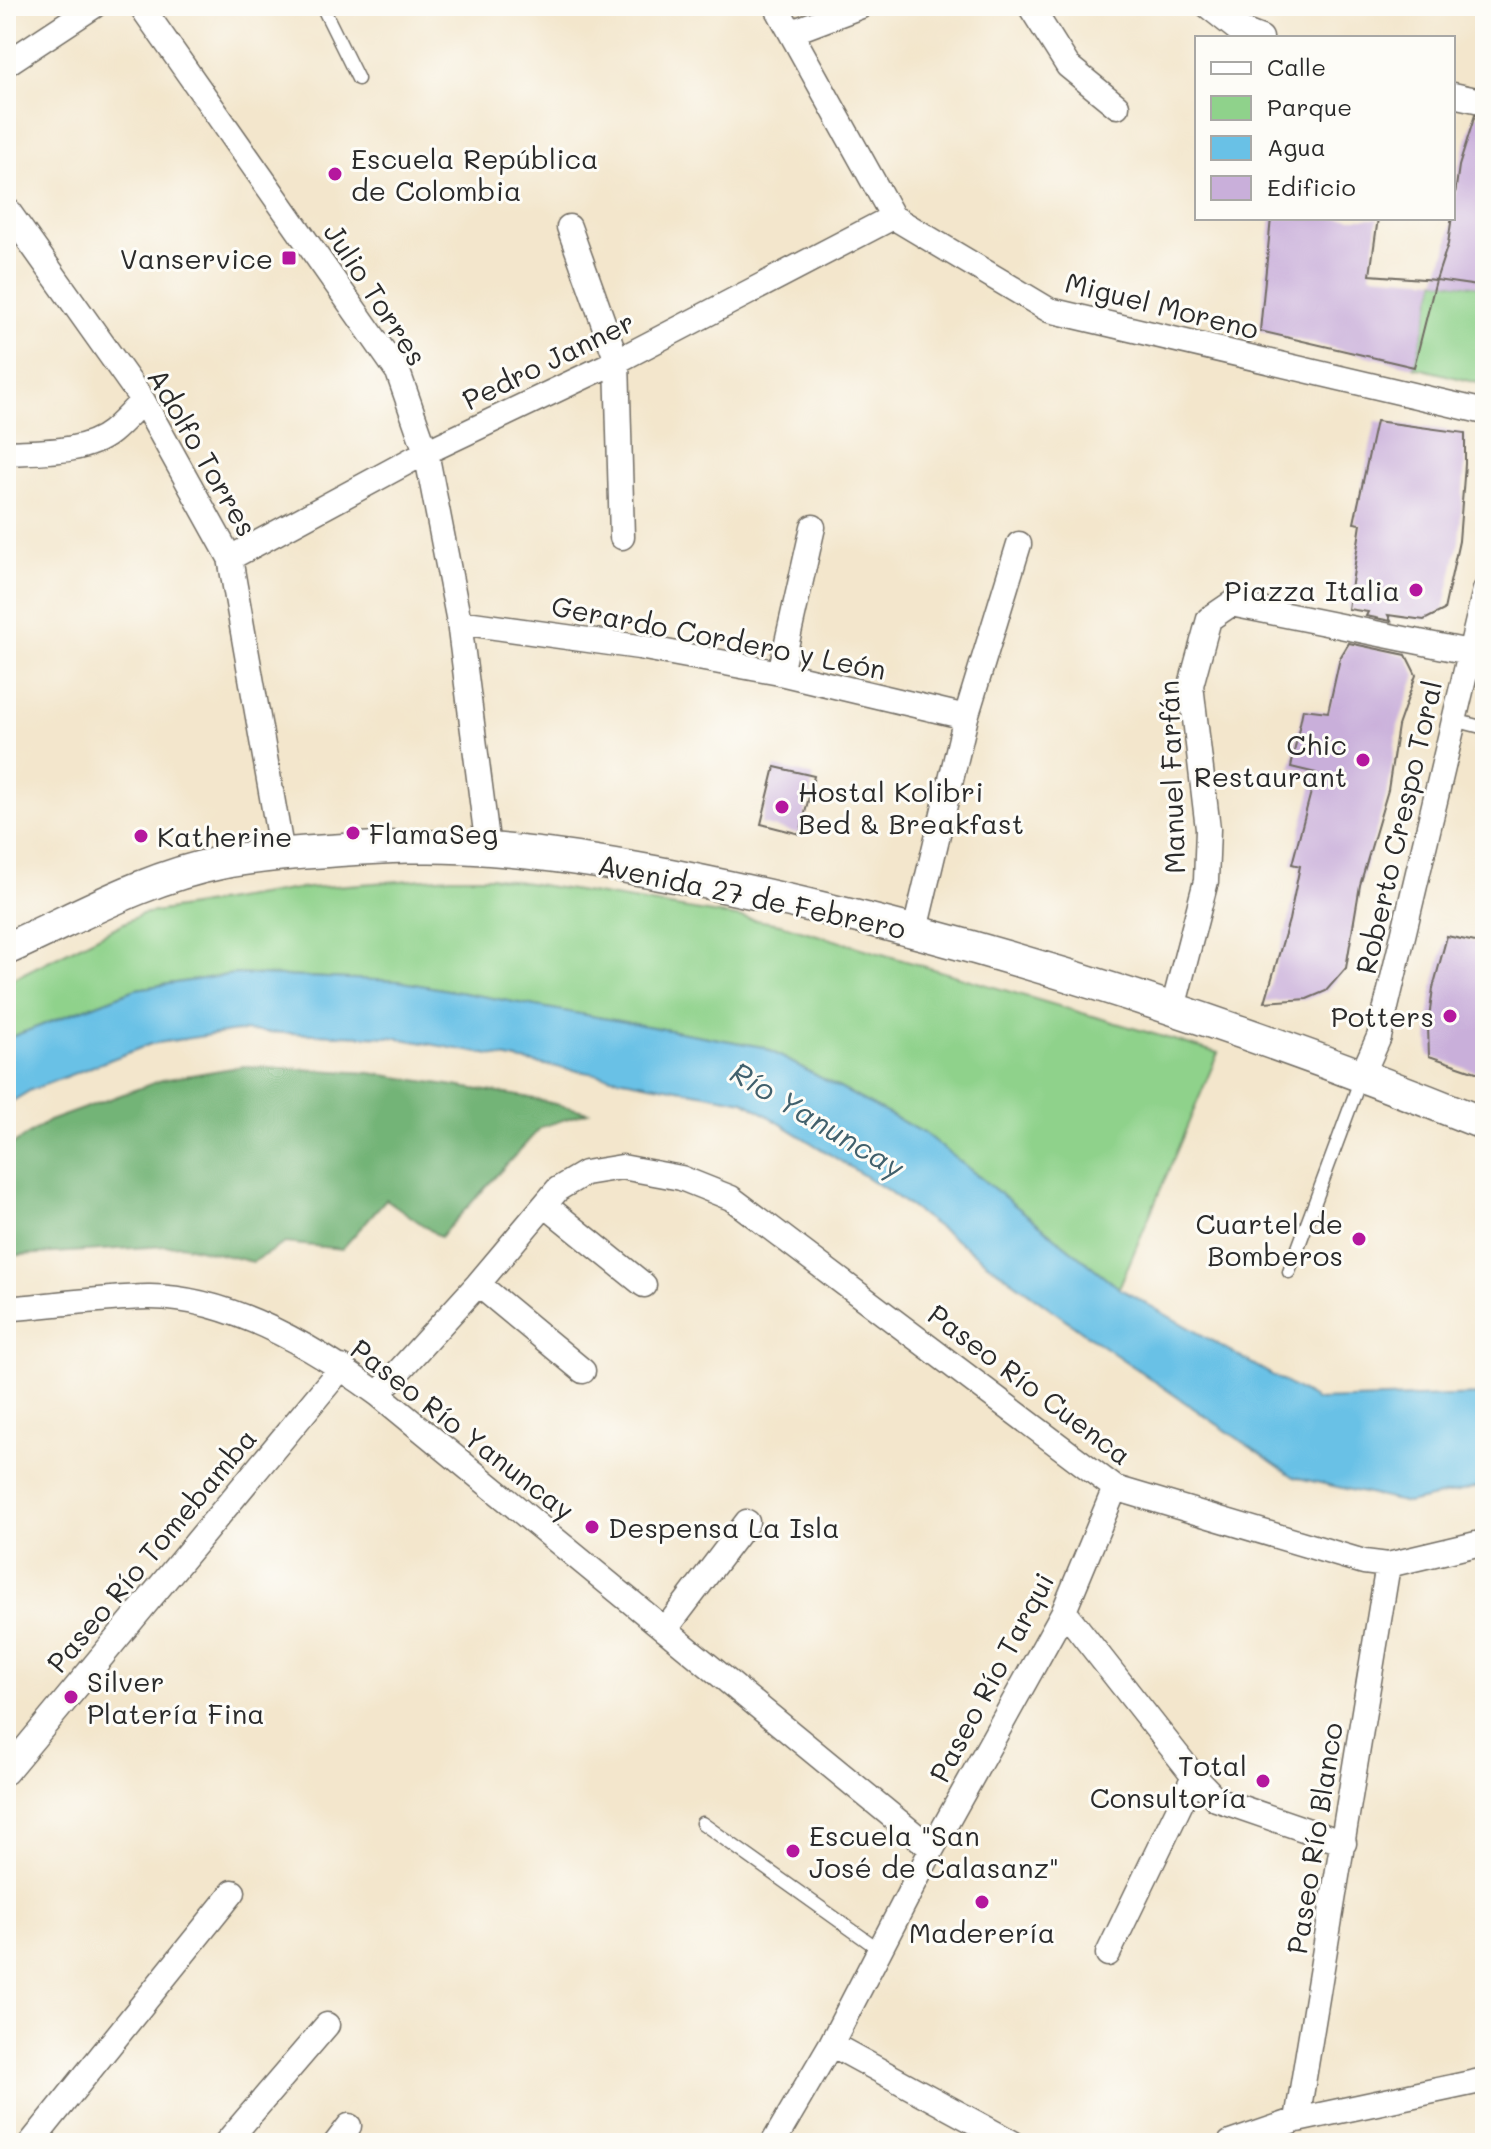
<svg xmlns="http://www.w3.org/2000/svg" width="1491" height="2149" font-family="Mali,sans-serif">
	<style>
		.green { fill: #8fd28b; stroke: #5d7e5b; stroke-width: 2 }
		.forest { fill: #73b477; stroke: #4f7051; stroke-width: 2 }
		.water { fill: #69c1e6; stroke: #4a7688; stroke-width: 2 }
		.building { fill: #c9afda }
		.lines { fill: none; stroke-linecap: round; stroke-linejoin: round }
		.lane-casing { stroke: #716c63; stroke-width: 15 }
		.street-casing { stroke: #716c63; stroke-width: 27 }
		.secondary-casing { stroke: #716c63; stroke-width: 35 }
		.lane { stroke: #fff; stroke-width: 12 }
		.street { stroke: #fff; stroke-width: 24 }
		.secondary { stroke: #fff; stroke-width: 32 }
		.poi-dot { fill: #b5179e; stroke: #fdfcf7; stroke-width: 3 }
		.labels { text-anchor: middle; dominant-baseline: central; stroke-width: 6; stroke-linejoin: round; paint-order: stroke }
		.poi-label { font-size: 28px; fill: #2b2b2b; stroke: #fdfcf7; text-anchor: start }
		.street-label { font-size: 28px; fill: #2b2b2b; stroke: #fdfcf7 }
		.water-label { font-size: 30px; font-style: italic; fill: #41606c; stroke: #fdfcf7 }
	</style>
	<rect width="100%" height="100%" fill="#fdfcf7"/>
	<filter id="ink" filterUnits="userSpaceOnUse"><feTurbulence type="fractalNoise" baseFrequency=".0125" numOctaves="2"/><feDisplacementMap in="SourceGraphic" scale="16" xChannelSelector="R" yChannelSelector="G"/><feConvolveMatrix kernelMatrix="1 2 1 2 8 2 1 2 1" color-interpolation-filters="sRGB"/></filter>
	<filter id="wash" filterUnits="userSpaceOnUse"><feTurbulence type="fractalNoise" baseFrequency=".006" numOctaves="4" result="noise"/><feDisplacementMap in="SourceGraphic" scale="32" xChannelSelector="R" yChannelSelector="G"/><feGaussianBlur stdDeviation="1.8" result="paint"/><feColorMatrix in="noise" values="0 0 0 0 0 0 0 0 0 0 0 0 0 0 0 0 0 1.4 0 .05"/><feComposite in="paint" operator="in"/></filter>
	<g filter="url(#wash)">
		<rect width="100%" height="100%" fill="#f3e6cc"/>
		<path class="green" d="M 1436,280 L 1485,287 L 1485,363 L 1482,384 L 1414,367 Z
			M 451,877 L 491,877 L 780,924 L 1218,1053 L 1119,1288 L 924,1133 L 763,1047 L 398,981 L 234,974 L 136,989 L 6,1039 L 6,982 L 142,914 L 296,889 Z"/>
		<path class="forest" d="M 244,1066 L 370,1073 L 526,1097 L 588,1112 L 541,1127 L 440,1237 L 386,1199 L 342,1249 L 285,1243 L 253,1262 L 181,1245 L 6,1256 L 6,1149 L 49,1121 L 162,1080 Z"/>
		<path class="water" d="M 234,974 L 398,981 L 763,1047 L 924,1133 L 1119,1288 L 1316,1400 L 1485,1395 L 1485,1486 L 1407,1503 L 1294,1477 L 1087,1335 L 887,1190 L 744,1101 L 391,1037 L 237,1031 L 151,1044 L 31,1090 L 6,1105 L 6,1039 L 136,989 Z"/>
		<g id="blocks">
			<path class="building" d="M 1475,115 L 1485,117 L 1485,287 L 1436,280 L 1448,244 L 1459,166 Z
				M 1271,218 L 1378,218 L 1370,275 L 1436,280 L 1414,367 L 1260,331 Z
				M 1376,421 L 1465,433 L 1465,464 L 1459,541 L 1444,610 L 1424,620 L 1388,615 L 1391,621 L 1366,616 L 1368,612 L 1348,609 L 1361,524 L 1354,523 Z
				M 1349,643 L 1406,655 L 1416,675 L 1398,726 L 1388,790 L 1360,885 L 1346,968 L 1326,991 L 1307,999 L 1265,1002 L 1289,920 L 1300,866 L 1292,864 L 1316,773 L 1291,767 L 1303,709 L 1328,712 L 1340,658 Z
				M 775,767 L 814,776 L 800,834 L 761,824 Z
				M 1447,936 L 1485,944 L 1485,1075 L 1429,1056 L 1428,1026 L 1433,988 Z"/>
		</g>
	</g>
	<g filter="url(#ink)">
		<use href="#blocks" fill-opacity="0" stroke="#716c63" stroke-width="2"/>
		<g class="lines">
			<g class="lane-casing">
				<path id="lane" d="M 322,6 L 358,79
					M 1454,720 L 1485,728
					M 1289,1272 L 1361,1078
					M 702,1823 L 880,1950"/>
			</g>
			<g class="street-casing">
				<path id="street" d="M 141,6 L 398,372 L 426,452 L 459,622 L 488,848
					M 776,6 L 893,217 L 1049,310 L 1485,412
					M 1030,6 L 1068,66 L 1117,106
					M 1208,6 L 1237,29 L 1261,38
					M 792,32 L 861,6
					M 6,64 L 94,6
					M 1453,95 L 1485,102
					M 6,208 L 143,401 L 230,558 L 282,854
					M 569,227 L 617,361 L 622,537
					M 6,453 C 39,451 84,454 111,432 C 122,423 132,411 143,401
					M 230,558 L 426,452 L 617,361 L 893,217
					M 459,622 L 639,647 L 780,673 L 966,717
					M 780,673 L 813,527
					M 915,930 L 966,717 L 1019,544
					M 1173,1008 L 1206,881 L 1208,829 L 1191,685 L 1209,619 L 1231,604 L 1469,652
					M 1362,1075 L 1379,1037 L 1485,590
					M 545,1205 L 644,1285
					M 478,1284 L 583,1371
					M 6,1309 C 53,1305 101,1298 148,1297 C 228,1296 315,1348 378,1394 L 932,1849
					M 378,1394 L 478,1284 L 558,1189 L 585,1173 L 622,1167 L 681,1178 L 731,1198 L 1115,1488 L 1364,1562 L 1388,1565 L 1485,1542
					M 1064,1611 L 1194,1776 L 1216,1799 L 1344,1843
					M 665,1630 L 747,1522
					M 6,1772 L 342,1367
					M 1108,1954 L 1194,1776
					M 831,2044 L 1013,2143
					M 1297,2120 L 1388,1565
					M 31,2143 L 233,1892
					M 226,2143 L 327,2025
					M 336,2143 L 349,2126
					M 773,2143 L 831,2044 L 932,1849 L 1064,1611 L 1115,1488
					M 1230,2143 L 1297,2120 L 1485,2080"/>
			</g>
			<g class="secondary-casing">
				<path id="secondary" d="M 6,949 C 76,918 144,878 220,863 C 256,856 292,853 328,851 C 382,847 436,844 490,849 C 600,858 709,882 817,907 C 1045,961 1267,1036 1485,1124"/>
			</g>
			<use href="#lane" class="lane"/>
			<use href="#street" class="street"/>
			<use href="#secondary" class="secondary"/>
		</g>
	</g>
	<g class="poi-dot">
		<circle cx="335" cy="174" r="8"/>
		<rect x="281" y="250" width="16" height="16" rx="4"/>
		<circle cx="1416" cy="590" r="8"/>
		<circle cx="1363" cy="760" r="8"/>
		<circle cx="782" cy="807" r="8"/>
		<circle cx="353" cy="833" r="8"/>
		<circle cx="141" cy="836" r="8"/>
		<circle cx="1450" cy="1016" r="8"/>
		<circle cx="1359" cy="1239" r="8"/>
		<circle cx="592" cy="1527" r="8"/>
		<circle cx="71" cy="1697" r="8"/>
		<circle cx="1263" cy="1781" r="8"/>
		<circle cx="793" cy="1851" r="8"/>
		<circle cx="982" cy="1902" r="8"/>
	</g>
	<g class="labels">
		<g class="poi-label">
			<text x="351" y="158">Escuela República<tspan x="351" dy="32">de Colombia</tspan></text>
			<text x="273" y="258" text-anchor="end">Vanservice</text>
			<text x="1400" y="590" text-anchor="end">Piazza Italia</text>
			<text x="1347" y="744" text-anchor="end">Chic<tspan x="1347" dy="32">Restaurant</tspan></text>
			<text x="798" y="791">Hostal Kolibri<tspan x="798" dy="32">Bed &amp; Breakfast</tspan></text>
			<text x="369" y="833">FlamaSeg</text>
			<text x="157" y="836">Katherine</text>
			<text x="1434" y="1016" text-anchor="end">Potters</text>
			<text x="1343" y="1223" text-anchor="end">Cuartel de<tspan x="1343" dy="32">Bomberos</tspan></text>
			<text x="608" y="1527">Despensa La Isla</text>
			<text x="87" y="1681">Silver<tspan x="87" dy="32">Platería Fina</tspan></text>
			<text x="1247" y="1765" text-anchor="end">Total<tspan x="1247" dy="32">Consultoría</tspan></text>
			<text x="809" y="1835">Escuela "San<tspan x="809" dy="32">José de Calasanz"</tspan></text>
			<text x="982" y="1932" text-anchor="middle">Maderería</text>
		</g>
		<g class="street-label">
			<text transform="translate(376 294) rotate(57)">Julio Torres</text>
			<text transform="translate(1162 305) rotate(14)">Miguel Moreno</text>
			<text transform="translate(548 360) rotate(-26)">Pedro Janner</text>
			<text transform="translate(203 452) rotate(60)">Adolfo Torres</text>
			<text transform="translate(719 637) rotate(11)">Gerardo Cordero y León</text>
			<text transform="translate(1171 777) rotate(-92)">Manuel Farfán</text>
			<text transform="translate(1398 827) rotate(-77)">Roberto Crespo Toral</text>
			<text transform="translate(752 896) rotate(12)">Avenida 27 de Febrero</text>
			<text transform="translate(1030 1384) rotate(37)">Paseo Río Cuenca</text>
			<text transform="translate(463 1429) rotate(38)">Paseo Río Yanuncay</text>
			<text transform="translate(151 1550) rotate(-50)">Paseo Río Tomebamba</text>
			<text transform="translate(991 1677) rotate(-62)">Paseo Río Tarqui</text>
			<text transform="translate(1314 1838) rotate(-81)">Paseo Río Blanco</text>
		</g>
		<g class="water-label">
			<text transform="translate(818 1119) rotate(31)">Río Yanuncay</text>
		</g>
	</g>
	<rect width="1491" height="2149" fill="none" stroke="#fdfcf7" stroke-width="32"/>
	<rect x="1195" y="36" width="260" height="184" fill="#fdfcf7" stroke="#a9a8a5" stroke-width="2"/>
	<rect x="1211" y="62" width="40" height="12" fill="#ffffff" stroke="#a9a8a5" stroke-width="2"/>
	<text x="1267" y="76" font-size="24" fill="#2b2b2b">Calle</text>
	<rect x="1211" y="96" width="40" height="24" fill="#8fd28b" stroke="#a9a8a5" stroke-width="2"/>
	<text x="1267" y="116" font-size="24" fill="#2b2b2b">Parque</text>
	<rect x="1211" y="136" width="40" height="24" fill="#69c1e6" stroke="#a9a8a5" stroke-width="2"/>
	<text x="1267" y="156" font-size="24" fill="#2b2b2b">Agua</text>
	<rect x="1211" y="176" width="40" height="24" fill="#c9afda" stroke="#a9a8a5" stroke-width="2"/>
	<text x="1267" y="196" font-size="24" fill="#2b2b2b">Edificio</text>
</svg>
